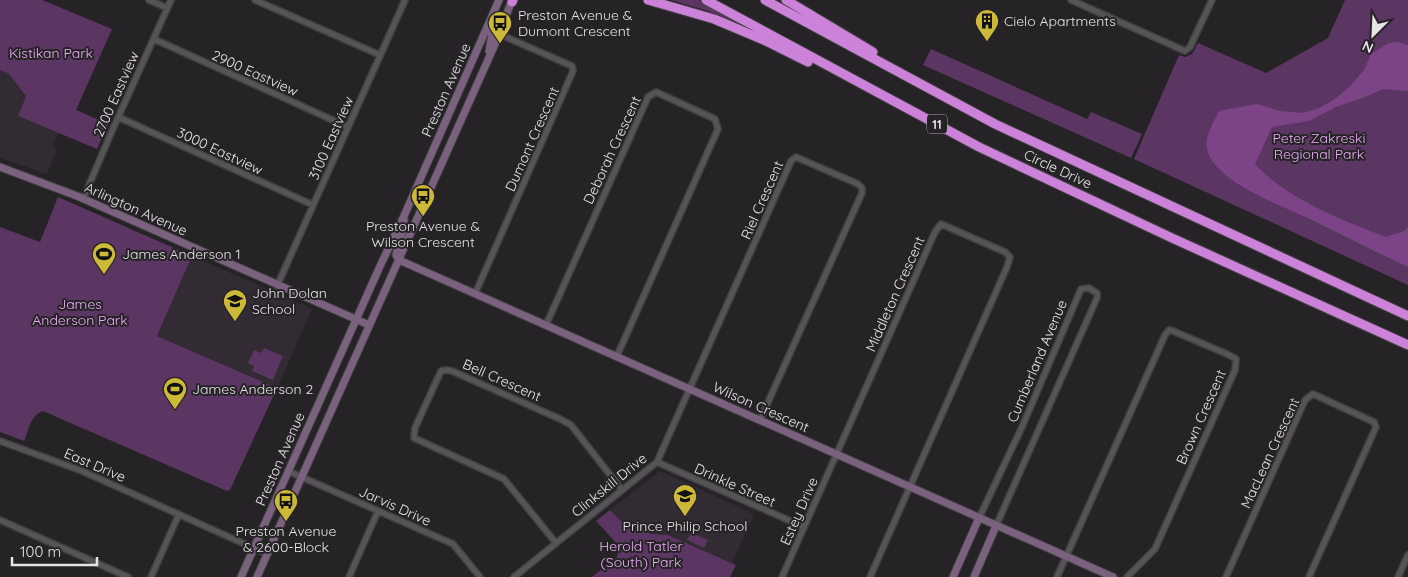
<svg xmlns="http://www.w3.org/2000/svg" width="1408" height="577" font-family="Quicksand,sans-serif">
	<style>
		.built { fill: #322b33 }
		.green { fill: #5b3662 }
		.water { fill: #7d4387 }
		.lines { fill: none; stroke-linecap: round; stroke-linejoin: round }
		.street-casing { stroke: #434043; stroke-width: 8 }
		.secondary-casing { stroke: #434043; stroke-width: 9 }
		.highway-casing { stroke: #434043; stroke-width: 11 }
		.street { stroke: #575458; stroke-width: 5 }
		.secondary { stroke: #7a627e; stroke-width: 7 }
		.highway { stroke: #cb82d8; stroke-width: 9 }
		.labels { text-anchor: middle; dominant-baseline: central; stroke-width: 4; stroke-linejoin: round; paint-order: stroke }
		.shield { fill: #262326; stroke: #acaaad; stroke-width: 1 }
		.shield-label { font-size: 12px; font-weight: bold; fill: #e6e4e7 }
		.poi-label { font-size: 14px; fill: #e6e4e7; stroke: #262326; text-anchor: start }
		.park-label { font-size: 14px; fill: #eeaef9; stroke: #262326 }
		.street-label { font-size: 14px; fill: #e6e4e7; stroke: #262326 }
	</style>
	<rect width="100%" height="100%" fill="#262326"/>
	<path class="built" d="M 0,70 L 9,74 L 26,96 L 18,116 L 59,133 L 53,146 L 57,148 L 47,174 L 0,158 Z
		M 192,256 L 312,309 L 277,388 L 157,336 Z
		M 660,471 L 754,514 L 732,563 L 668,535 L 651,534 L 621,521 L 610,510 Z"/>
	<path class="green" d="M 0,0 L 42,0 L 112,29 L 76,110 L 108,124 L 97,149 L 18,116 L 26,96 L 9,74 L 0,70 Z
		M 671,0 L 699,0 L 745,24 L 741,25 L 708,11 Z
		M 1345,0 L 1408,0 L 1408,285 L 1134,159 L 1179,55 L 1185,57 L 1192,54 L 1198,43 L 1266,73 L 1328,38 Z
		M 931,49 L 1087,119 L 1091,112 L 1142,134 L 1131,158 L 923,65 Z
		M 58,197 L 192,256 L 157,336 L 277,388 L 230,490 L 227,491 L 43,411 C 30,416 29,429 24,441 L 0,432 L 0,227 L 40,242 Z
		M 264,348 L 283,356 L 273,380 L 252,371 L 254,366 L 248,363 L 254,350 L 261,353 Z
		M 610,510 L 621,521 L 651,534 L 668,535 L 736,565 L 730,577 L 592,577 L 617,557 L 619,546 L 596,521 Z
		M 691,533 L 708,540 L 704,548 L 687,540 Z"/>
	<path class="water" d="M 1398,42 L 1408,45 L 1408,91 L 1383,89 L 1365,97 L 1336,107 L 1309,121 L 1272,127 L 1255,164 C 1287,199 1342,220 1386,237 L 1404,231 L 1408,227 L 1408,267 C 1377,253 1347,237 1316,222 C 1286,207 1226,187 1210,157 C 1201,141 1212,126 1219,111 L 1257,104 L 1280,111 L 1303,113 L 1319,108 L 1335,99 L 1351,85 L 1364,70 L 1371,54 L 1389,43 Z"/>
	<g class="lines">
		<g class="street-casing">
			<path id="street" d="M 149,0 L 167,8
				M 255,0 L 380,55
				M 1071,0 L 1185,51 L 1190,47 L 1212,0
				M 154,39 L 348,127
				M 118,117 L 313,205
				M 83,199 L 112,131 L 171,0
				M 277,286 L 405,0
				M 475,294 L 573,71 L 572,66 L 499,34
				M 546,325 L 648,97 L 656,92 L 715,119 L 718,129 L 617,356
				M 0,441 L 82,471 L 267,554
				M 657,462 L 804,527
				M 288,471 L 453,544 L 480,577
				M 979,518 L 1022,427 L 1081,289 L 1089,288 L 1097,293 L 1097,298 L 996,526
				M 0,520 L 128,577
				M 556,543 L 504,479 L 414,438 L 415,428 L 441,371 L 446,370 L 452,371 L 560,419 L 571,425 L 622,490
				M 151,577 L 179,514
				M 349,577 L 378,511
				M 514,577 L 657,462 L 791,161 L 796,157 L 858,184 L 862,188 L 862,193 L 760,420
				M 782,577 L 935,232 L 941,224 L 1005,252 L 1010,257 L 1007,267 L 870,577
				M 1057,577 L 1165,335 L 1169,330 L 1173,331 L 1227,354 L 1236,359 L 1235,370 L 1155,549 L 1127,577
				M 1226,577 L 1305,400 L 1313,394 L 1374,422 L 1376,427 L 1309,577
				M 1398,577 L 1408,555"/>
		</g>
		<g class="secondary-casing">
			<path id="secondary" d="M 487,28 L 492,34 L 489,51
				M 0,167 L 77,196 L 369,325
				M 399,260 L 1113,577
				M 399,260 L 396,255 L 404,226 L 404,218
				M 241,577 L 381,264 L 404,216 L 499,0
				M 257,577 L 496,42 L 512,0
				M 953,577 L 979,518
				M 974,577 L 996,526"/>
		</g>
		<g class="highway-casing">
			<path id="highway" d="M 648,0 L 714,19 L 766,41 L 808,62
				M 706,0 L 979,147 L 1172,238 L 1408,345
				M 765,0 L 995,124 L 1408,316
				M 786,0 L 873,52
				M 512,2 L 513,0"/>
		</g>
		<use href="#street" class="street"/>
		<use href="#secondary" class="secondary"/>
		<use href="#highway" class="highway"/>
	</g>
	<defs>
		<g id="building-pin" transform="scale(1.25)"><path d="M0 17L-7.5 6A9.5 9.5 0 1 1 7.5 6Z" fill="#ccb938" stroke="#262326"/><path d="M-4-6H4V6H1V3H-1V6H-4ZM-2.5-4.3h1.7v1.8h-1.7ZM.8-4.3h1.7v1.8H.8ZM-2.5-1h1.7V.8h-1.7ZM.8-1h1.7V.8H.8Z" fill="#111"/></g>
		<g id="bus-pin" transform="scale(1.25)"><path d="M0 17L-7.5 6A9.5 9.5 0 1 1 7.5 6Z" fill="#ccb938" stroke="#262326"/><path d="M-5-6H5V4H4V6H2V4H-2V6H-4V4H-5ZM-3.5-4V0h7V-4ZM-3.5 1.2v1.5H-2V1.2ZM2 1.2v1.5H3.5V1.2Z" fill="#111"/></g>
		<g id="stadium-pin" transform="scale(1.25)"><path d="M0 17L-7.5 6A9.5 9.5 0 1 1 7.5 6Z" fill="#ccb938" stroke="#262326"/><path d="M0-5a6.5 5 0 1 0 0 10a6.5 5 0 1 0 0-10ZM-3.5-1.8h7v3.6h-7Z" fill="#111"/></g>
		<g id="school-pin" transform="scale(1.25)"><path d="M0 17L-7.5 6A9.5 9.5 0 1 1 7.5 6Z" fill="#ccb938" stroke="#262326"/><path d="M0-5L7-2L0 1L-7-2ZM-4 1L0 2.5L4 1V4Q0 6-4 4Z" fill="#111"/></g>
	</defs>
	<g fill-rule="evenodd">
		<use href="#building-pin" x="987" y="21"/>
		<use href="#bus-pin" x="500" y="23"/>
		<use href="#bus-pin" x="423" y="196"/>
		<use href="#stadium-pin" x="104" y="254"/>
		<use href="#school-pin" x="235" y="301"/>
		<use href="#stadium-pin" x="175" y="389"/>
		<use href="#school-pin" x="685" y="496"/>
		<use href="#bus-pin" x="286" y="501"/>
	</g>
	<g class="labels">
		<rect class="shield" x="927" y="114.5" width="20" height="19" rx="4"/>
		<g class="shield-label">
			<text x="937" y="124">11</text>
		</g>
		<g class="poi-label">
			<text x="518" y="15">Preston Avenue &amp;<tspan x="518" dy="16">Dumont Crescent</tspan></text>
			<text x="1004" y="21">Cielo Apartments</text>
			<text x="423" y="226" text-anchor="middle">Preston Avenue &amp;<tspan x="423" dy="16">Wilson Crescent</tspan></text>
			<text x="122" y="254">James Anderson 1</text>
			<text x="252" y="293">John Dolan<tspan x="252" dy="16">School</tspan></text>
			<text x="192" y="389">James Anderson 2</text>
			<text x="685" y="526" text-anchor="middle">Prince Philip School</text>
			<text x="286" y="531" text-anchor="middle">Preston Avenue<tspan x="286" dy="16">&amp; 2600-Block</tspan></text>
		</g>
		<g class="park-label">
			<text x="51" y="53">Kistikan Park</text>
			<text x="1319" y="138">Peter Zakreski<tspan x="1319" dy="16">Regional Park</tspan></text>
			<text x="80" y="304">James<tspan x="80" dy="16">Anderson Park</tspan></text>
			<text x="641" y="546">Herold Tatler<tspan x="641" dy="16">(South) Park</tspan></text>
		</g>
		<g class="street-label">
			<text transform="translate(255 73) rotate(24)">2900 Eastview</text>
			<text transform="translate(446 90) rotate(-66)">Preston Avenue</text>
			<text transform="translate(116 94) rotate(-66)">2700 Eastview</text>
			<text transform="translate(331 138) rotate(-66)">3100 Eastview</text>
			<text transform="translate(532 139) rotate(-66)">Dumont Crescent</text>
			<text transform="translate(612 150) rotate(-65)">Deborah Crescent</text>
			<text transform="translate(220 151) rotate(25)">3000 Eastview</text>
			<text transform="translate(1058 169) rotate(25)">Circle Drive</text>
			<text transform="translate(762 200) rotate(-66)">Riel Crescent</text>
			<text transform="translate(136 209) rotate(24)">Arlington Avenue</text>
			<text transform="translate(895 294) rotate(-66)">Middleton Crescent</text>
			<text transform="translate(1037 361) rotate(-67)">Cumberland Avenue</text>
			<text transform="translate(502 380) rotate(24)">Bell Crescent</text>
			<text transform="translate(761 407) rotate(24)">Wilson Crescent</text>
			<text transform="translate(1201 417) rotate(-66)">Brown Crescent</text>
			<text transform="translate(1270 453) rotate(-65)">MacLean Crescent</text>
			<text transform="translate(280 459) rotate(-66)">Preston Avenue</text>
			<text transform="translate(95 465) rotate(23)">East Drive</text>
			<text transform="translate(609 485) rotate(-39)">Clinkskill Drive</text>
			<text transform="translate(735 485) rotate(24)">Drinkle Street</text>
			<text transform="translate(395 506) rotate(24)">Jarvis Drive</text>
			<text transform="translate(799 511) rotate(-66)">Estey Drive</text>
		</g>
	</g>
	<g transform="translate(1373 35) rotate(204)" stroke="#262326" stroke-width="4" paint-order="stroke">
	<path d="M0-4L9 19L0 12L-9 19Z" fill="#e6e4e7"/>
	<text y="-8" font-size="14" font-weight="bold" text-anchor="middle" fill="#e6e4e7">N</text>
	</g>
	<path d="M12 557v8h85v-8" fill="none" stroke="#e6e4e7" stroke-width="2.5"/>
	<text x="20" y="557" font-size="15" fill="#e6e4e7" stroke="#262326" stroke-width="4" paint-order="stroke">100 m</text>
</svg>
